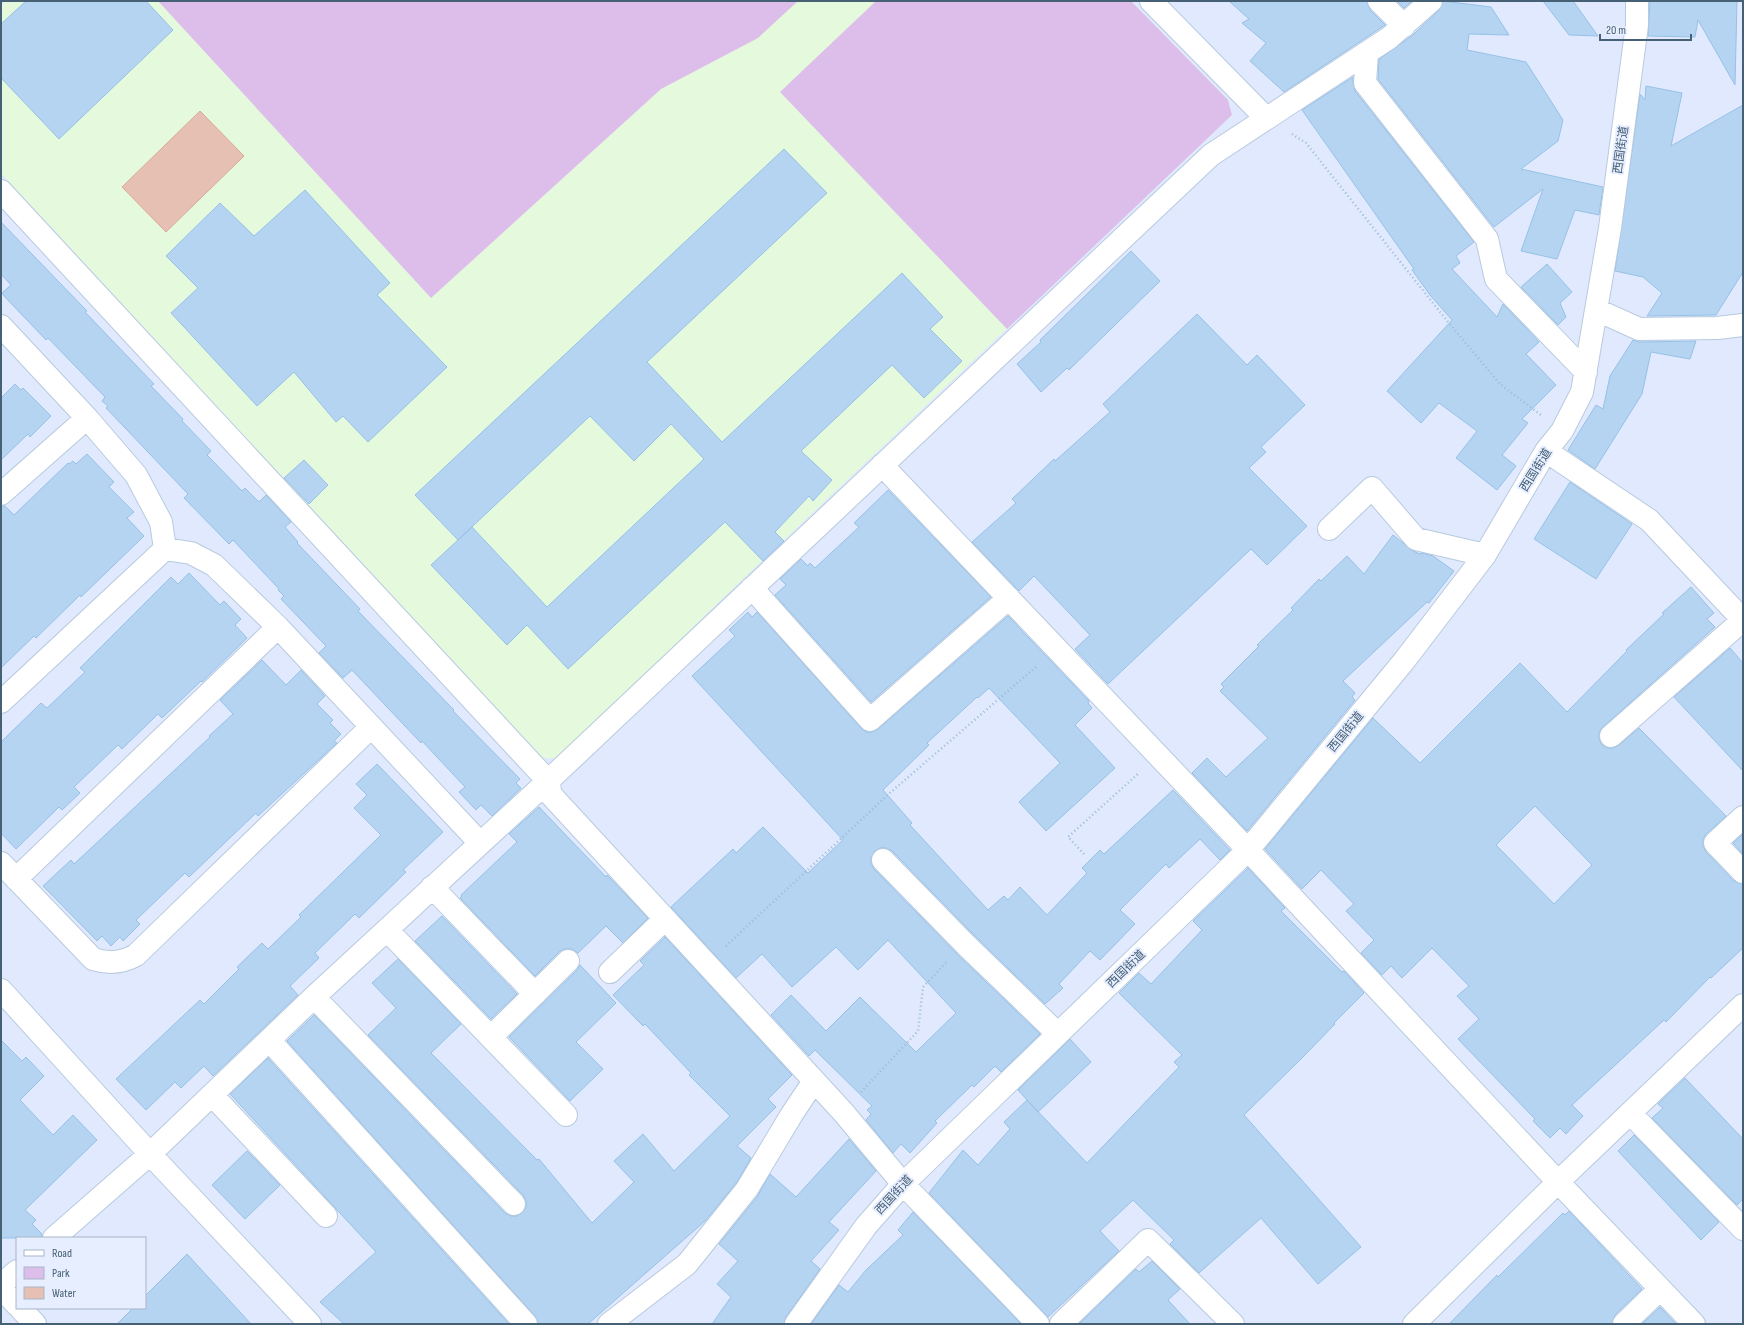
<svg xmlns="http://www.w3.org/2000/svg" width="1744" height="1325" font-family="'Sofia Sans Condensed','Noto Sans JP',sans-serif">
	<style>
		.education { fill: #e5f9dd }
		.green { fill: #ddbeeb }
		.water { fill: #e7c0b4; stroke: #d9a999 }
		.building { fill: #b4d4f1; stroke: #96c1e7; fill-rule: evenodd }
		.lines { fill: none; stroke-linecap: round; stroke-linejoin: round }
		.minor-casing { stroke: #b8cadf; stroke-width: 24 }
		.path { stroke: #9abbd8; stroke-width: 2.5; stroke-dasharray: 1 3; stroke-linecap: butt }
		.minor { stroke: #fff; stroke-width: 22 }
		.labels { text-anchor: middle; dominant-baseline: central; stroke-width: 4; stroke-linejoin: round; paint-order: stroke }
		.street-label { font-size: 12px; fill: #466075; stroke: #e7eeff }
	</style>
	<rect width="100%" height="100%" fill="#e0e9fd"/>
	<path class="education" d="M 6,1 L 1131,1 L 1228,100 L 1232,115 L 724,597 L 559,758 L 543,758 L 1,173 L 1,6 Z"/>
	<path class="green" d="M 158,1 L 798,1 L 758,38 L 661,89 L 431,298 Z
		M 876,1 L 1131,1 L 1228,100 L 1232,115 L 1007,329 L 780,92 Z"/>
	<path class="water" d="M 200,111 L 244,156 L 166,232 L 122,187 Z"/>
	<path class="building" d="M 26,1 L 146,1 L 173,30 L 59,139 L 1,78 L 1,24 Z
		M 1229,1 L 1367,1 L 1370,10 L 1385,25 L 1284,92 L 1250,61 L 1266,43 L 1242,23 L 1249,19 Z
		M 1397,1 L 1412,1 L 1404,8 Z
		M 1443,1 L 1491,7 L 1509,35 L 1469,34 L 1467,50 L 1526,62 L 1563,120 L 1558,141 L 1521,169 L 1603,187 L 1599,215 L 1575,210 L 1557,259 L 1521,251 L 1543,189 L 1494,227 L 1378,79 L 1379,59 L 1413,35 L 1439,10 Z
		M 1543,1 L 1573,1 L 1598,36 L 1569,35 Z
		M 1650,1 L 1737,1 L 1735,85 L 1698,20 L 1695,37 L 1648,36 Z
		M 1353,77 L 1353,83 L 1355,91 L 1474,242 L 1456,256 L 1460,263 L 1452,269 L 1497,317 L 1503,304 L 1539,342 L 1526,354 L 1556,385 L 1522,419 L 1528,423 L 1502,455 L 1516,466 L 1497,490 L 1456,458 L 1477,431 L 1439,403 L 1421,423 L 1387,391 L 1452,320 L 1430,295 L 1412,270 L 1414,269 L 1302,110 Z
		M 1646,86 L 1682,93 L 1671,146 L 1743,105 L 1743,272 L 1716,315 L 1647,316 L 1662,293 L 1643,277 L 1615,271 L 1640,94 L 1645,100 Z
		M 784,149 L 827,193 L 647,362 L 722,442 L 902,273 L 943,317 L 930,329 L 962,361 L 924,398 L 892,365 L 801,451 L 832,480 L 813,501 L 809,496 L 775,532 L 784,541 L 763,561 L 725,522 L 568,669 L 527,625 L 507,645 L 431,565 L 472,527 L 547,607 L 704,459 L 671,424 L 634,461 L 590,416 L 458,540 L 415,495 Z
		M 305,190 L 390,283 L 377,295 L 447,367 L 368,442 L 343,416 L 336,422 L 294,372 L 257,406 L 171,313 L 198,288 L 166,256 L 220,203 L 254,236 Z
		M 1,222 L 87,311 L 85,312 L 154,384 L 151,386 L 183,419 L 182,421 L 211,451 L 207,455 L 242,491 L 245,488 L 259,502 L 266,495 L 291,522 L 285,527 L 298,542 L 297,543 L 360,609 L 358,611 L 454,710 L 453,711 L 520,779 L 516,783 L 521,788 L 492,816 L 481,805 L 476,810 L 459,792 L 465,787 L 422,741 L 421,743 L 352,670 L 343,678 L 319,653 L 326,646 L 281,599 L 284,596 L 278,590 L 279,589 L 233,540 L 229,544 L 184,498 L 188,494 L 106,408 L 108,406 L 102,401 L 105,397 L 48,338 L 46,340 L 5,297 L 2,293 L 11,285 L 1,274 Z
		M 1131,251 L 1160,281 L 1069,370 L 1067,368 L 1041,392 L 1017,364 L 1041,342 L 1040,340 Z
		M 1547,264 L 1572,292 L 1560,303 L 1566,317 L 1558,325 L 1521,287 Z
		M 1197,314 L 1247,365 L 1257,355 L 1305,405 L 1261,447 L 1266,452 L 1249,468 L 1307,526 L 1267,565 L 1251,549 L 1108,684 L 1075,649 L 1090,635 L 1034,576 L 1019,591 L 972,542 L 1016,503 L 1012,499 L 1054,459 L 1055,461 L 1110,412 L 1103,404 Z
		M 1633,340 L 1639,342 L 1696,341 L 1690,359 L 1651,352 L 1642,394 L 1595,469 L 1568,450 L 1596,405 L 1603,409 L 1610,376 Z
		M 15,384 L 21,390 L 23,388 L 51,416 L 30,437 L 28,434 L 1,460 L 1,398 Z
		M 87,454 L 114,482 L 109,487 L 134,512 L 127,518 L 144,536 L 81,597 L 80,595 L 36,638 L 34,636 L 1,668 L 1,506 L 5,506 L 14,515 L 68,463 L 69,464 L 73,461 L 76,464 Z
		M 304,460 L 328,485 L 309,504 L 284,478 Z
		M 1570,482 L 1632,524 L 1596,579 L 1534,539 Z
		M 888,490 L 991,597 L 871,702 L 775,595 L 786,585 L 780,579 L 801,559 L 808,566 L 810,563 L 815,568 L 859,527 L 854,523 Z
		M 1393,535 L 1413,551 L 1420,554 L 1422,553 L 1433,556 L 1454,571 L 1429,603 L 1427,602 L 1343,681 L 1355,693 L 1352,697 L 1355,700 L 1247,831 L 1192,773 L 1207,758 L 1226,777 L 1268,738 L 1220,691 L 1224,687 L 1221,684 L 1259,646 L 1257,645 L 1293,610 L 1291,608 L 1319,579 L 1321,581 L 1347,556 L 1364,574 Z
		M 189,573 L 220,605 L 224,601 L 241,619 L 235,625 L 247,638 L 202,682 L 201,681 L 162,718 L 158,714 L 122,749 L 118,745 L 74,787 L 80,793 L 62,810 L 59,807 L 16,849 L 1,833 L 1,742 L 41,703 L 47,708 L 85,672 L 80,668 L 171,577 L 178,584 Z
		M 1691,587 L 1714,613 L 1707,619 L 1715,627 L 1603,727 L 1599,732 L 1599,738 L 1601,744 L 1607,748 L 1614,748 L 1619,745 L 1639,728 L 1726,816 L 1706,834 L 1703,839 L 1703,846 L 1706,852 L 1734,881 L 1743,884 L 1743,948 L 1711,978 L 1710,977 L 1666,1022 L 1664,1020 L 1572,1105 L 1583,1116 L 1566,1134 L 1560,1128 L 1550,1138 L 1533,1121 L 1535,1119 L 1458,1039 L 1479,1019 L 1457,996 L 1469,986 L 1432,948 L 1402,978 L 1391,966 L 1382,975 L 1361,953 L 1374,940 L 1346,911 L 1354,904 L 1321,870 L 1302,889 L 1265,849 L 1373,718 L 1420,763 L 1520,663 L 1567,712 L 1627,651 L 1626,650 L 1664,614 L 1662,613 ZM 1535,806 L 1592,865 L 1554,904 L 1496,845 Z
		M 748,612 L 752,617 L 757,612 L 861,728 L 866,732 L 873,732 L 878,729 L 1008,616 L 1089,701 L 1088,703 L 1092,708 L 1075,725 L 1115,768 L 1046,831 L 1019,802 L 1060,763 L 989,688 L 978,698 L 977,697 L 927,743 L 929,745 L 883,790 L 912,823 L 910,825 L 988,910 L 1004,896 L 1008,900 L 1020,887 L 1047,915 L 1087,873 L 1082,868 L 1100,850 L 1104,854 L 1173,790 L 1230,850 L 1220,860 L 1200,839 L 1169,868 L 1166,864 L 1120,910 L 1135,924 L 1100,960 L 1090,951 L 1059,984 L 1063,988 L 1045,1004 L 975,936 L 892,851 L 886,848 L 880,848 L 875,851 L 871,857 L 871,863 L 874,869 L 957,954 L 1040,1034 L 1001,1072 L 995,1066 L 974,1087 L 972,1085 L 935,1121 L 937,1123 L 910,1153 L 901,1144 L 893,1153 L 866,1120 L 871,1114 L 867,1110 L 872,1106 L 815,1050 L 809,1056 L 771,1015 L 791,995 L 826,1031 L 860,997 L 916,1052 L 956,1013 L 888,940 L 858,970 L 836,947 L 792,987 L 762,954 L 736,978 L 671,907 L 733,849 L 736,853 L 763,827 L 808,873 L 843,840 L 692,676 L 735,636 L 729,630 Z
		M 1730,648 L 1743,663 L 1743,771 L 1674,697 Z
		M 262,660 L 286,685 L 301,670 L 325,696 L 317,704 L 333,720 L 330,723 L 341,734 L 334,741 L 337,743 L 258,816 L 256,813 L 189,877 L 185,873 L 136,920 L 140,924 L 123,941 L 120,937 L 111,946 L 102,936 L 97,941 L 43,886 L 71,860 L 74,864 L 210,737 L 209,736 L 233,714 L 220,700 Z
		M 377,764 L 443,832 L 403,870 L 406,872 L 359,918 L 355,914 L 315,953 L 319,958 L 290,986 L 298,995 L 213,1076 L 204,1066 L 181,1088 L 175,1082 L 146,1110 L 116,1079 L 200,1000 L 204,1004 L 239,969 L 237,967 L 262,943 L 268,949 L 301,917 L 299,915 L 381,835 L 354,808 L 367,795 L 356,784 Z
		M 539,807 L 606,877 L 607,875 L 648,918 L 623,943 L 606,926 L 578,953 L 572,949 L 564,949 L 559,952 L 535,976 L 460,898 L 462,896 L 461,895 L 517,842 L 509,834 Z
		M 1743,834 L 1743,854 L 1733,843 Z
		M 1248,868 L 1285,908 L 1281,911 L 1342,972 L 1344,971 L 1364,993 L 1334,1023 L 1335,1024 L 1302,1058 L 1244,1115 L 1361,1247 L 1318,1284 L 1261,1218 L 1199,1273 L 1170,1244 L 1174,1240 L 1133,1200 L 1100,1231 L 1119,1251 L 1048,1317 L 929,1193 L 963,1150 L 978,1165 L 1010,1129 L 1004,1122 L 1027,1100 L 1087,1163 L 1179,1067 L 1174,1062 L 1182,1055 L 1119,993 L 1139,973 L 1151,984 L 1202,930 L 1193,921 Z
		M 442,916 L 517,994 L 491,1019 L 415,941 Z
		M 665,937 L 792,1075 L 768,1099 L 776,1107 L 737,1146 L 751,1158 L 737,1182 L 705,1221 L 588,1324 L 538,1324 L 535,1316 L 287,1041 L 314,1015 L 505,1213 L 511,1216 L 517,1216 L 522,1213 L 526,1207 L 526,1201 L 523,1195 L 368,1035 L 396,1008 L 372,983 L 398,959 L 461,1024 L 431,1053 L 537,1160 L 539,1159 L 592,1223 L 634,1182 L 614,1161 L 643,1134 L 674,1171 L 730,1116 L 689,1075 L 691,1073 L 645,1024 L 643,1026 L 613,995 L 644,965 L 640,961 Z
		M 580,965 L 616,1003 L 576,1042 L 603,1069 L 570,1101 L 509,1037 L 577,970 Z
		M 1070,1039 L 1091,1062 L 1038,1112 L 1018,1090 Z
		M 1,1040 L 22,1061 L 26,1057 L 44,1076 L 20,1100 L 53,1135 L 73,1115 L 97,1140 L 25,1210 L 36,1220 L 32,1224 L 42,1234 L 42,1238 L 1,1238 Z
		M 268,1058 L 509,1324 L 344,1324 L 320,1302 L 376,1252 L 230,1094 Z
		M 1685,1078 L 1743,1139 L 1743,1199 L 1737,1205 L 1652,1118 L 1663,1108 L 1658,1104 Z
		M 1634,1135 L 1719,1222 L 1701,1240 L 1618,1151 Z
		M 849,1139 L 876,1171 L 829,1222 L 839,1230 L 811,1261 L 820,1269 L 786,1317 L 784,1324 L 712,1324 L 731,1297 L 717,1284 L 738,1261 L 719,1244 L 757,1197 L 770,1174 L 796,1197 Z
		M 247,1151 L 280,1185 L 245,1219 L 212,1185 Z
		M 1569,1211 L 1642,1289 L 1615,1315 L 1612,1324 L 1449,1324 L 1497,1275 L 1498,1277 L 1563,1213 L 1565,1215 Z
		M 913,1212 L 1021,1324 L 811,1324 L 839,1285 L 848,1292 L 866,1270 L 903,1235 L 898,1230 Z
		M 187,1254 L 251,1324 L 117,1324 L 133,1308 L 145,1308 L 145,1296 Z
		M 1152,1261 L 1180,1289 L 1168,1300 L 1190,1324 L 1079,1324 L 1136,1269 L 1139,1272 Z
		M 1660,1307 L 1676,1324 L 1642,1324 Z"/>
	<g class="lines">
		<g class="minor-casing">
			<path id="minor" d="M 1151,1 L 1266,118
				M 1379,1 L 1404,26
				M 1367,53 L 1365,83 L 1487,239 L 1496,279 L 1586,372
				M 1,191 L 548,781 L 551,795 L 843,1112 L 903,1184 L 1038,1324
				M 1597,310 L 1639,329 L 1717,328 L 1743,325
				M 1,326 L 87,418 L 136,475 L 161,522 L 165,549 L 191,553 L 214,565 L 278,627 L 480,843
				M 1546,451 L 1649,520 L 1743,620
				M 882,465 L 1248,850 L 1558,1182 L 1694,1324
				M 1,494 L 87,418
				M 1329,529 L 1372,488 L 1416,539 L 1485,555
				M 752,588 L 870,720 L 1009,598
				M 1,702 L 165,549
				M 1611,736 L 1743,620
				M 1743,817 L 1715,843 L 1743,872
				M 883,860 L 966,945 L 1058,1034
				M 1,863 L 93,959 C 109,964 122,963 136,955 L 371,727
				M 16,879 L 278,627
				M 432,887 L 535,994
				M 387,930 L 566,1115
				M 610,972 L 665,919
				M 1,990 L 150,1154 L 310,1324
				M 314,997 L 514,1204
				M 491,1037 L 568,961
				M 270,1041 L 526,1324
				M 212,1095 L 326,1216
				M 1630,1113 L 1743,1229
				M 54,1238 L 150,1154 L 314,997 L 548,781 L 1211,155 L 1389,38 L 1431,1
				M 1,1285 L 17,1271
				M 1,1288 L 17,1305
				M 20,1308 L 35,1324
				M 609,1324 L 687,1264 L 747,1189 L 792,1114 L 814,1081
				M 796,1324 L 866,1226 L 903,1184 L 1248,850 L 1404,661 L 1485,555 L 1546,451 L 1562,431 L 1582,392 L 1610,228 L 1637,25 L 1637,1
				M 1061,1324 L 1148,1240 L 1233,1324
				M 1414,1324 L 1558,1182 L 1743,1005
				M 1624,1324 L 1660,1289"/>
		</g>
		<path class="path" d="M 1292,134 L 1306,143 L 1448,322 L 1500,384 L 1541,415
			M 1084,854 L 1068,837 L 1139,773
			M 726,946 L 891,792 L 1037,666
			M 861,1092 L 918,1031 L 923,987 L 946,963"/>
		<use href="#minor" class="minor"/>
	</g>
	<g class="labels">
		<g class="street-label">
			<text transform="translate(1621 150) rotate(-82)">西国街道</text>
			<text transform="translate(1536 470) rotate(-58)">西国街道</text>
			<text transform="translate(1346 732) rotate(-51)">西国街道</text>
			<text transform="translate(1126 969) rotate(-44)">西国街道</text>
			<text transform="translate(894 1195) rotate(-47)">西国街道</text>
		</g>
	</g>
	<rect width="1744" height="1325" fill="none" stroke="#466075" stroke-width="4"/>
	<rect x="16" y="1237" width="130" height="72" fill="#e7eeff" stroke="#a7b5c8"/>
	<rect x="24" y="1250" width="20" height="6" fill="#ffffff" stroke="#a7b5c8"/>
	<text x="52" y="1257" font-size="12" fill="#466075">Road</text>
	<rect x="24" y="1267" width="20" height="12" fill="#ddbeeb" stroke="#a7b5c8"/>
	<text x="52" y="1277" font-size="12" fill="#466075">Park</text>
	<rect x="24" y="1287" width="20" height="12" fill="#e7c0b4" stroke="#a7b5c8"/>
	<text x="52" y="1297" font-size="12" fill="#466075">Water</text>
	<path d="M1600 34v6h91v-6" fill="none" stroke="#466075" stroke-width="2"/>
	<text x="1606" y="34" font-size="12" fill="#466075" stroke="#e7eeff" stroke-width="3" paint-order="stroke">20 m</text>
</svg>
